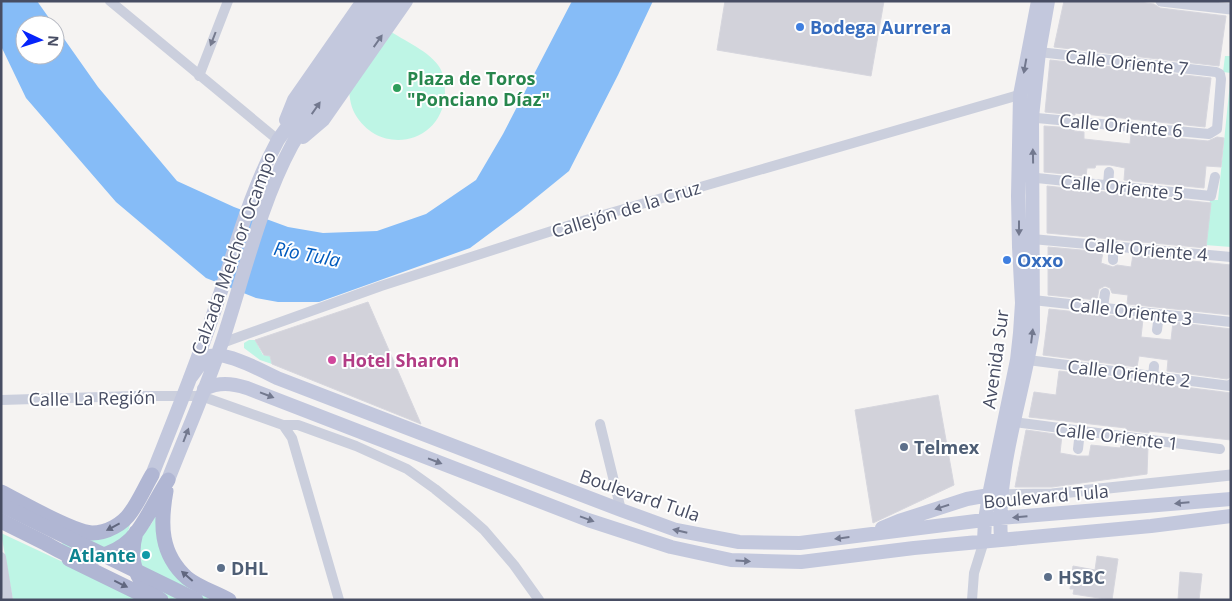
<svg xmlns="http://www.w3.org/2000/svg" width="1232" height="601" font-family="'Open Sans',sans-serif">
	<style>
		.green { fill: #bef5e5 }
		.water { fill: #86bcf7 }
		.building { fill: #d2d2da; stroke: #d6d6de }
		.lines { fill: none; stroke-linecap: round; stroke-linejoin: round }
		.minor { stroke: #cbcfdd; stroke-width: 10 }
		.tertiary { stroke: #cbcfdd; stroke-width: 11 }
		.secondary { stroke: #c3c8dd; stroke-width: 14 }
		.primary { stroke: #b0b6d3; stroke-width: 15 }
		.primary-bridge { stroke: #b0b6d3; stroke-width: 15 }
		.oneway { fill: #757a8e }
		.oneway2 { fill: #72788e }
		.oneway3 { fill: #61677f }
		.shop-dot { fill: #3f7fe0; stroke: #fff; stroke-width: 2 }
		.leisure-dot { fill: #2e9e5b; stroke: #fff; stroke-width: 2 }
		.hotel-dot { fill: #d1479c; stroke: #fff; stroke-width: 2 }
		.service-dot { fill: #5c6f8a; stroke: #fff; stroke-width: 2 }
		.culture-dot { fill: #0f9aa8; stroke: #fff; stroke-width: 2 }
		.labels { text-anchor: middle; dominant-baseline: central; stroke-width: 4; stroke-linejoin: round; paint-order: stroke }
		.shop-label { font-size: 18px; font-weight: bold; fill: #366cbe; stroke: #fff; text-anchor: start }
		.street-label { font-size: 18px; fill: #474d63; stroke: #fff }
		.leisure-label { font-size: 18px; font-weight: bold; fill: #27864d; stroke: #fff; text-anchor: start }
		.hotel-label { font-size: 18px; font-weight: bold; fill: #b23c85; stroke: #fff; text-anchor: start }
		.service-label { font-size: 18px; font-weight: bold; fill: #4e5e75; stroke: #fff; text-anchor: start }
		.culture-label { font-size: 18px; font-weight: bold; fill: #0d838f; stroke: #fff; text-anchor: end }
		.water-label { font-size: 19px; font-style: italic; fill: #005abd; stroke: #fff }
	</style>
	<rect width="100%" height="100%" fill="#f5f3f2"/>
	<path class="green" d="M 388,30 C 403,40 431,52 440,68 C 444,75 445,86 445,94 C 442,144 380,157 355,114 C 350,105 349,94 349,84 Z
		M 1225,56 L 1231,56 L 1231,247 L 1205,245 L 1210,200 L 1218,200 L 1231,73 L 1223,72 Z
		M 249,340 L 255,340 L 263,355 L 270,356 L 272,364 L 260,360 L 244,348 L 244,343 Z
		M 157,511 L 158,533 L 209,598 L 207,600 L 172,600 L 165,596 L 142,572 L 138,542 L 152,523 Z
		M 132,518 L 127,535 L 109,548 L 75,552 L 60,545 L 64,542 Z
		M 1,533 L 144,600 L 13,600 Z"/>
	<path class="water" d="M 1,1 L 37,1 L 54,25 L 25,25 L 25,55 L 55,55 L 55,26 L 98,87 L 177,181 L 234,207 L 288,227 L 323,233 L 377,231 L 426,214 L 476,180 L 503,134 L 572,1 L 653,1 L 618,75 L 569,171 L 521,210 L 470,248 L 319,302 L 278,302 L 256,298 L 206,278 L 116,202 L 26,98 L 1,46 Z"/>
	<path class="building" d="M 725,1 L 884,1 L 871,76 L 717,50 Z
		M 1064,1 L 1131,1 L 1154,4 L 1160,8 L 1226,16 L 1219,66 L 1054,47 Z
		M 1050,60 L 1211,78 L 1205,127 L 1075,113 L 1075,115 L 1045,112 Z
		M 1044,126 L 1074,128 L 1074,131 L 1084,132 L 1084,139 L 1130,144 L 1131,134 L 1208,141 L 1217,137 L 1224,138 L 1221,167 L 1206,166 L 1204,188 L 1124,180 L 1125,168 L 1110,165 L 1096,165 L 1095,168 L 1087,168 L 1086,176 L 1044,172 Z
		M 1047,186 L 1211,203 L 1206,248 L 1047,233 Z
		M 1048,247 L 1103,252 L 1101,263 L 1113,267 L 1117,265 L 1131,267 L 1133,255 L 1231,265 L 1231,315 L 1127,304 L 1128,295 L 1112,293 L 1110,288 L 1105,286 L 1099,289 L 1097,300 L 1048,295 Z
		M 368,302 L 421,424 L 272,364 L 270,356 L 264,355 L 255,340 Z
		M 1049,309 L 1143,319 L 1141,337 L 1171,340 L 1173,322 L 1231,329 L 1231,377 L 1227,379 L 1167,371 L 1168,360 L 1139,356 L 1137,367 L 1043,355 Z
		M 1059,371 L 1231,393 L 1231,440 L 1149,431 L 1149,433 L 1126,430 L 1126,428 L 1029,417 L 1034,392 L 1056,395 Z
		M 938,395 L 954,485 L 873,523 L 855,410 Z
		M 1026,430 L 1062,435 L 1060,453 L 1077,456 L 1089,456 L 1091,445 L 1120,448 L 1122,443 L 1148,447 L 1147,474 L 1052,487 L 1015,487 Z
		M 1097,556 L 1118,559 L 1112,600 L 1073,594 L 1074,589 L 1070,589 L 1073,566 L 1095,570 Z
		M 1180,572 L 1202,574 L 1199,600 L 1178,600 Z"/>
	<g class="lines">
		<path class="minor" d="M 110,1 L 278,140
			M 199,76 L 228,1
			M 1026,117 L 1209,134 L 1217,129 L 1221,79 L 1220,74 L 1216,72 L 1039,52
			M 1027,177 L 1211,196 L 1215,177
			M 1108,185 L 1109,172
			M 1032,239 L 1231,257
			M 1113,260 L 1113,246
			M 1033,300 L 1231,322
			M 1103,307 L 1105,293
			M 1157,330 L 1159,314
			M 222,343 L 381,286 L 586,220 L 1026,93
			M 1028,360 L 1230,386 L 1231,384
			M 1153,377 L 1154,366
			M 1,400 L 135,396 L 201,396 L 283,425 L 298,425 L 356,446 L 407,469 L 435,489 L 467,515 L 484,530 L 514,565 L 539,600
			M 1014,422 L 1220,449
			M 600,424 L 621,510
			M 283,425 L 292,438 L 339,600
			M 1078,449 L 1080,431
			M 1,557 L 8,600
			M 972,600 L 974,573 L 984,541"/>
		<path class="tertiary" d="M 1161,1 L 1231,9
			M 994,495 L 1052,494 L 1231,475"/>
		<path class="secondary" d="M 286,120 L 294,100 L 363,1
			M 303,137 L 323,120 L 406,1
			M 190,378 C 196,371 201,361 208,357 C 222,349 263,371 277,378 L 621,510 L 676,530 L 739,542 L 800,543 L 1000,518 L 1231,499
			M 204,389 C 219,382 231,383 247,388 L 588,520 L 671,547 L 731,560 L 801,562 L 914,548 L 1151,526 L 1231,516
			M 152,475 C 175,417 199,359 218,300 C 237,244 250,192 278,140 L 376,1
			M 168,480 C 186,434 206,389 222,342 C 243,279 260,204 292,145 C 321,95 358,49 391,1
			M 882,528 L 899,521 L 967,499 L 989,495
			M 1001,539 C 996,469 1022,400 1033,331 L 1032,117 L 1039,52 L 1048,1
			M 984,541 L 985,520 L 989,495 L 1017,360 L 1020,333 L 1022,303 L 1019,247 L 1018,196 L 1020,95 L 1038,1"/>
		<path class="primary" d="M 166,491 C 160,524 160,554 187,578 C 198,587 216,593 229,600
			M 1,492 C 21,502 72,532 92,533 C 107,533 123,524 131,512 C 139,501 145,487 152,475
			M 1,521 C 15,528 29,535 43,542 C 53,547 63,554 74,557 C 96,562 123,550 136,533 C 149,516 157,497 168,480
			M 136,532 C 128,561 135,583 161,600
			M 69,559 L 153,600"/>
		<path class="primary-bridge" d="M 1,505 L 196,600"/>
	</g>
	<defs><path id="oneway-solid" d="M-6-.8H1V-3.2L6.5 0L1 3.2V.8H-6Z" transform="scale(1.25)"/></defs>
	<use class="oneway" href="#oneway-solid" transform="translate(213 39) rotate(111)"/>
	<g class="oneway2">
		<use href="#oneway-solid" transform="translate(378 41) rotate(-55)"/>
		<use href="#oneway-solid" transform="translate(1025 66) rotate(100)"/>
		<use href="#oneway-solid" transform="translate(316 108) rotate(-55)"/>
		<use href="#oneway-solid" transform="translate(1033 156) rotate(-91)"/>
		<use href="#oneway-solid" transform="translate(1019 228) rotate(90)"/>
		<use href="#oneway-solid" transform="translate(1032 336) rotate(-83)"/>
		<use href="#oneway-solid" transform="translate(267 395) rotate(21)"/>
		<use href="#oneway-solid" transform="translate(186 435) rotate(-69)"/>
		<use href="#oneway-solid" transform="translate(435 461) rotate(21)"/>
		<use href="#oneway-solid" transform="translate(1182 503) rotate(175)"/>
		<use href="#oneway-solid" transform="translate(942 507) rotate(162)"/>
		<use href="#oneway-solid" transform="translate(1020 517) rotate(175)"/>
		<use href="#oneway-solid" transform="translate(587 519) rotate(20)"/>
		<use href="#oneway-solid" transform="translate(680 531) rotate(-167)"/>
		<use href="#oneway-solid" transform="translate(842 538) rotate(173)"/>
		<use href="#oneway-solid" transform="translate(743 561) rotate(3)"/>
	</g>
	<g class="oneway3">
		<use href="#oneway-solid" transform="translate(113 527) rotate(152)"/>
		<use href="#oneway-solid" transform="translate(187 576) rotate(-139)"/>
		<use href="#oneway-solid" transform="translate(121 584) rotate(26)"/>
	</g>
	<g class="shop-dot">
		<circle cx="800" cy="27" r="5"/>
		<circle cx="1007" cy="260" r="5"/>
	</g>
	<circle class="leisure-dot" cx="397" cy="88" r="5"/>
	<circle class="hotel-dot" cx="332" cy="360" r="5"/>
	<g class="service-dot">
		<circle cx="904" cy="447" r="5"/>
		<circle cx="221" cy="568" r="5"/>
		<circle cx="1048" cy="577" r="5"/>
	</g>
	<circle class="culture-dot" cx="146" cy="555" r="5"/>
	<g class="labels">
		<g class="shop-label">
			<text x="810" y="27">Bodega Aurrera</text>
			<text x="1017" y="260">Oxxo</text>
		</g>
		<g class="street-label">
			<text transform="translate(1127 62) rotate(6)">Calle Oriente 7</text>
			<text transform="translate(1121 125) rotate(5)">Calle Oriente 6</text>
			<text transform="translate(1122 187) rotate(6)">Calle Oriente 5</text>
			<text transform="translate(626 209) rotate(-17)">Callejón de la Cruz</text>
			<text transform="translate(1146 249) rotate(5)">Calle Oriente 4</text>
			<text transform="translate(233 253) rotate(-70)">Calzada Melchor Ocampo</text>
			<text transform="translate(1131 311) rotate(7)">Calle Oriente 3</text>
			<text transform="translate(995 359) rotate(-82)">Avenida Sur</text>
			<text transform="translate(1129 373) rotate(7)">Calle Oriente 2</text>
			<text transform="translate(92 398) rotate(-1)">Calle La Región</text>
			<text transform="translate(1117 436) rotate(7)">Calle Oriente 1</text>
			<text transform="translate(640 495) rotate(19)">Boulevard Tula</text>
			<text transform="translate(1046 496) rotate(-5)">Boulevard Tula</text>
		</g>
		<g class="leisure-label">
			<text x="407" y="78">Plaza de Toros<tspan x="407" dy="21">"Ponciano Díaz"</tspan></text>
		</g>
		<g class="hotel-label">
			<text x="342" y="360">Hotel Sharon</text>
		</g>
		<g class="service-label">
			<text x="914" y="447">Telmex</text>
			<text x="231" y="568">DHL</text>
			<text x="1058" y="577">HSBC</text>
		</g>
		<g class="culture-label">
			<text x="136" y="555">Atlante</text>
		</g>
		<g class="water-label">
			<text transform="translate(307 254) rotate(11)">Río Tula</text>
		</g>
	</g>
	<rect width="1232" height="601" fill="none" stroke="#474d63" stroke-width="5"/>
	<g transform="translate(40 40) rotate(94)"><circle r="24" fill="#ffffff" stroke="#b5b8c1"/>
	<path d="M0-4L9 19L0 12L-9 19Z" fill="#0624fb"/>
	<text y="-8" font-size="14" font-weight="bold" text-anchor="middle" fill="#474d63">N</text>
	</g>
</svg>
